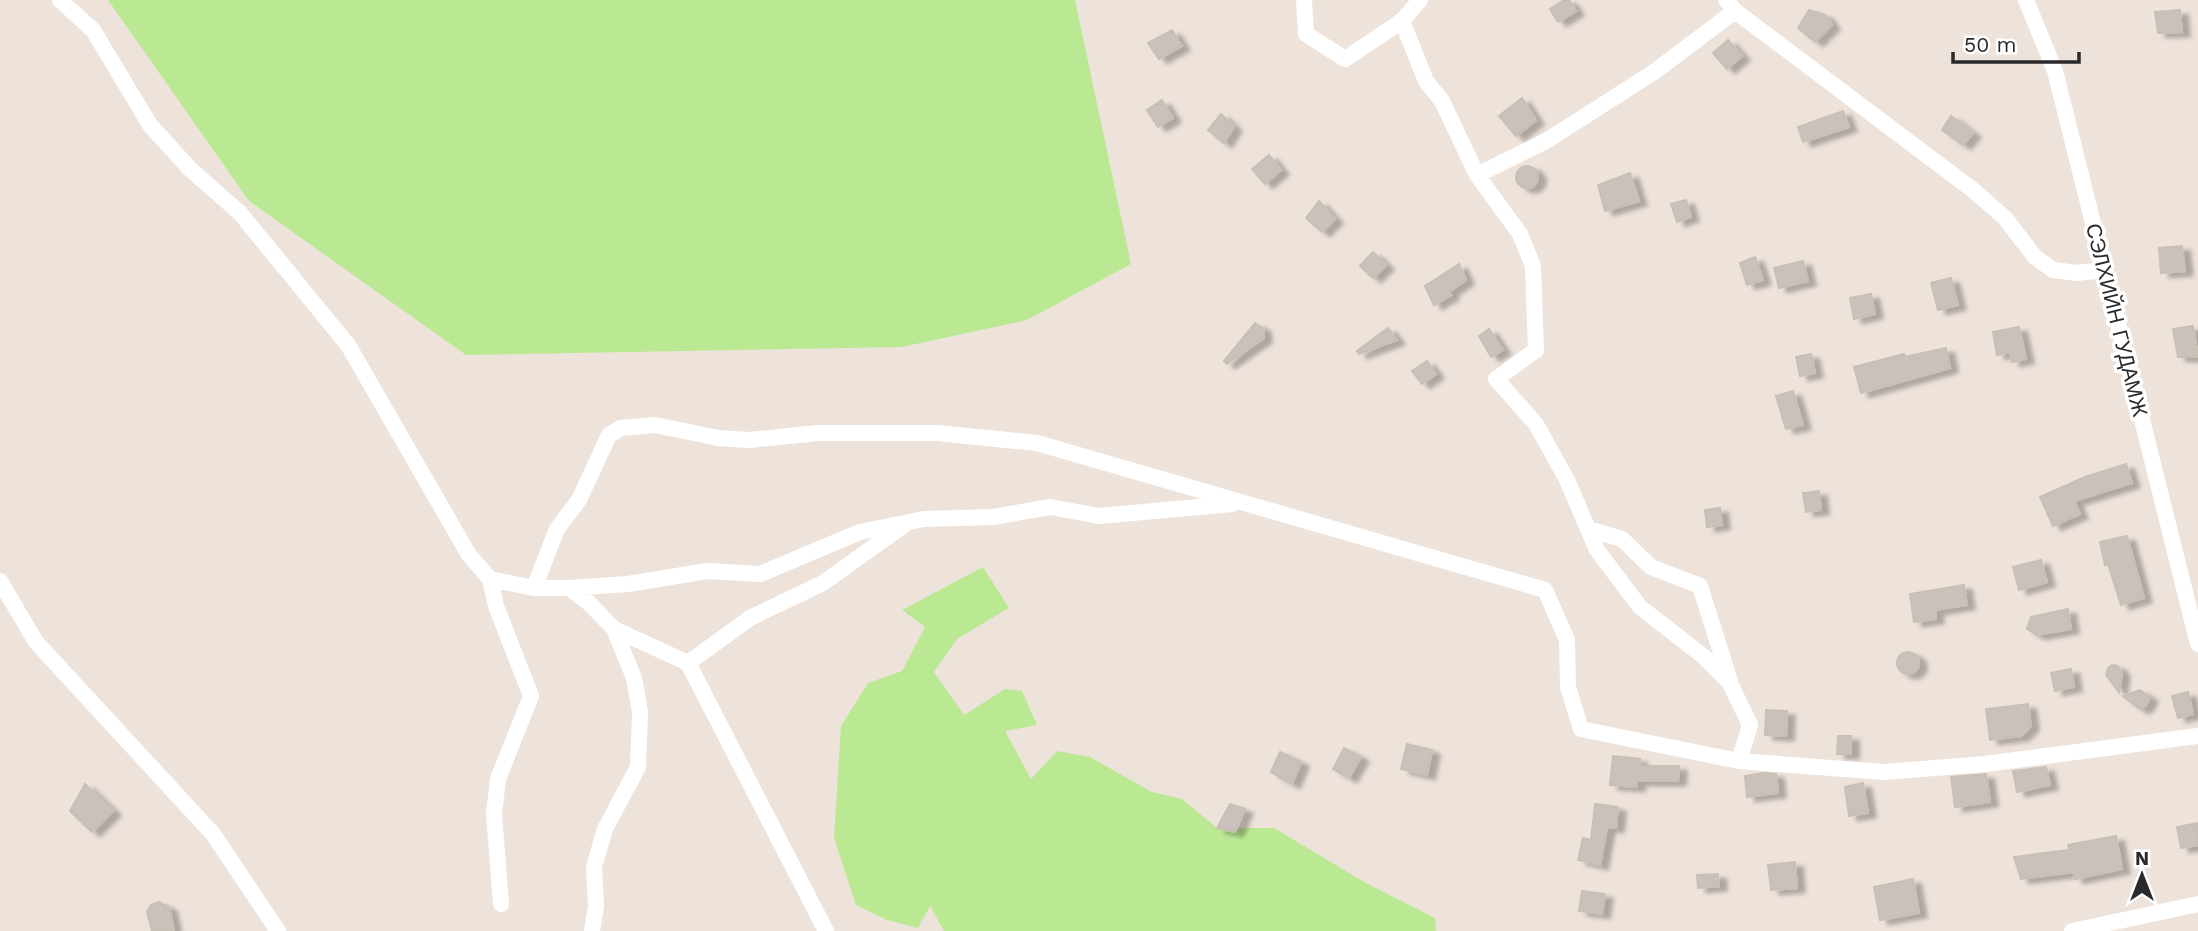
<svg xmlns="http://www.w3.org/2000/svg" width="2198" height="931" font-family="'Work Sans',sans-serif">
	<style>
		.green { fill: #bbe993 }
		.building { fill: #c8c2ba; stroke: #c9bfb5; stroke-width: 2; filter: url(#shadow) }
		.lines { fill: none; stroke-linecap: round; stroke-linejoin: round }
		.minor { stroke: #fff; stroke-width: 16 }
		.labels { text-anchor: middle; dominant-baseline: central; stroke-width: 7; stroke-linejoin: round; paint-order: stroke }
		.street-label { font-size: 21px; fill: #2a2a2a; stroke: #fff }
	</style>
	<defs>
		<filter id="shadow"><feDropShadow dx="8" dy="4.5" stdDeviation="2" flood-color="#0004"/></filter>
	</defs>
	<rect width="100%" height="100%" fill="#eee3db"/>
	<path class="green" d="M 108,0 L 1075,0 L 1131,264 L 1027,320 L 902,347 L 466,355 L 249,201 Z
		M 983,567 L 1009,608 L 957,639 L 934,672 L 964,715 L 1005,689 L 1022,691 L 1037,725 L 1005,731 L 1031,779 L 1057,751 L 1090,757 L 1152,792 L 1182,799 L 1217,828 L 1274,828 L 1366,883 L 1435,918 L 1436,931 L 944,931 L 930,906 L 918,928 L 887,920 L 856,905 L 834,838 L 841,726 L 868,683 L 902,671 L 925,627 L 902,610 Z"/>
	<path class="building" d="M 1564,0 L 1569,0 L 1576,11 L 1558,22 L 1550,9 Z
		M 1809,10 L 1825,15 L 1832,25 L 1815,42 L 1798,28 Z
		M 2180,10 L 2182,32 L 2158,33 L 2155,12 Z
		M 1172,30 L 1182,46 L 1159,59 L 1148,43 Z
		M 1728,40 L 1742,56 L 1727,69 L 1713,53 Z
		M 1522,98 L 1536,120 L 1516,136 L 1499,116 Z
		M 1162,100 L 1173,118 L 1158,127 L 1147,110 Z
		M 1843,111 L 1849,127 L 1803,142 L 1798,127 Z
		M 1221,114 L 1234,127 L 1224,143 L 1208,130 Z
		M 1951,116 L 1973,133 L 1963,145 L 1942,130 Z
		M 1269,155 L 1281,170 L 1265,184 L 1252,169 Z
		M1516 177a11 11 0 1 1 22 0a11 11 0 1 1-22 0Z
		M 1630,173 L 1639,201 L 1605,211 L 1598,185 Z
		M 1686,200 L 1691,217 L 1677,222 L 1671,204 Z
		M 1319,201 L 1335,219 L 1322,232 L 1306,218 Z
		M 2182,246 L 2185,271 L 2161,273 L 2159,248 Z
		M 1373,252 L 1386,265 L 1373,278 L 1360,266 Z
		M 1755,257 L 1763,280 L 1747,285 L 1740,263 Z
		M 1803,261 L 1808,281 L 1779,288 L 1774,268 Z
		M 1459,264 L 1466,280 L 1449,292 L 1451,295 L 1434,305 L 1425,286 Z
		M 1951,278 L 1958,305 L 1938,310 L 1931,283 Z
		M 1871,294 L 1875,314 L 1854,319 L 1850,298 Z
		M 1255,323 L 1263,328 L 1264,338 L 1227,364 L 1224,361 Z
		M 2193,326 L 2198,357 L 2178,357 L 2173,329 Z
		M 2019,327 L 2026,359 L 2012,362 L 2010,352 L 1997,355 L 1993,332 Z
		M 1388,328 L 1397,340 L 1359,354 L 1357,351 Z
		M 1489,329 L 1503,350 L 1491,357 L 1479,336 Z
		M 1946,348 L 1950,368 L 1861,393 L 1854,367 L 1904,354 L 1905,357 Z
		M 1811,354 L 1815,373 L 1800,376 L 1796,357 Z
		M 1427,361 L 1436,374 L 1422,384 L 1412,371 Z
		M 1793,391 L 1803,425 L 1786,429 L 1776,396 Z
		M 2126,464 L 2132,483 L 2074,501 L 2080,514 L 2053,526 L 2040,497 L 2085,477 Z
		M 1819,491 L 1821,510 L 1806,512 L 1803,493 Z
		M 1720,508 L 1722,525 L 1707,527 L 1705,510 Z
		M 2127,536 L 2144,598 L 2121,605 L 2108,564 L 2105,565 L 2100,542 Z
		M 2041,560 L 2047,582 L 2019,590 L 2013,567 Z
		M 1964,585 L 1967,605 L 1935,610 L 1936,619 L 1914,622 L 1910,594 Z
		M 2068,609 L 2071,629 L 2037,635 L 2027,629 L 2031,617 Z
		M1897 663a11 11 0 1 1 22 0a11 11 0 1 1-22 0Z
		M 2112,665 L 2118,666 L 2122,673 L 2119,692 L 2106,675 L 2108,668 Z
		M 2071,669 L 2074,687 L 2055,691 L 2051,673 Z
		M 2140,690 L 2150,697 L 2146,706 L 2140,709 L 2123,696 Z
		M 2188,692 L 2193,714 L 2178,718 L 2172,696 Z
		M 2028,704 L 2031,726 L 2021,736 L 1990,740 L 1986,709 Z
		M 1766,710 L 1787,711 L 1786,736 L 1765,735 Z
		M 1838,736 L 1851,736 L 1851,754 L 1837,754 Z
		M 1407,744 L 1432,750 L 1427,775 L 1401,769 Z
		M 1344,748 L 1361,757 L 1349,778 L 1333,769 Z
		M 1280,752 L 1301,762 L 1292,784 L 1271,772 Z
		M 1613,756 L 1640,759 L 1639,766 L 1679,766 L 1678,781 L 1637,781 L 1637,787 L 1610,785 Z
		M 2046,767 L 2050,785 L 2017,792 L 2013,771 Z
		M 1764,773 L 1776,774 L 1778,793 L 1747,797 L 1745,776 Z
		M 1986,774 L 1990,802 L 1955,807 L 1951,777 Z
		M 1863,783 L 1868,813 L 1849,816 L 1845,787 Z
		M 85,784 L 113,811 L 92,832 L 70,811 Z
		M 1230,804 L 1245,809 L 1235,832 L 1217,828 Z
		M 1595,804 L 1618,807 L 1616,828 L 1607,827 L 1600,865 L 1578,860 L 1583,838 L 1591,840 Z
		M 2198,823 L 2198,845 L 2181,848 L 2177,827 Z
		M 2116,836 L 2122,869 L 2075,879 L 2074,872 L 2021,879 L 2014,857 L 2069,850 L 2068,845 Z
		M 1795,862 L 1797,888 L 1771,890 L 1768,865 Z
		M 1718,874 L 1719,886 L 1698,888 L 1697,875 Z
		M 1913,879 L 1919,913 L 1880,920 L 1874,887 Z
		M 1582,891 L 1605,894 L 1602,914 L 1579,911 Z
		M 159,902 L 169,907 L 174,931 L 152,931 L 147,912 L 151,905 Z"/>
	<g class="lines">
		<path class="minor" d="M 60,0 L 93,30 L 150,125 L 190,169 L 240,213 L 348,345 L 469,555 L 490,579 L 534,588 L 569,588 L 589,603 L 614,629 L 634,678 L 640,712 L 638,767 L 605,829 L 594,867 L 596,906 L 592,931
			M 1304,0 L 1306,34 L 1345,59 L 1402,21 L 1420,0
			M 1726,0 L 1735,11 L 1973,190 L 2005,218 L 2035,257 L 2053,270 L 2077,273 L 2104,270
			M 2026,0 L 2055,71 L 2198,644
			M 1402,21 L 1426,81 L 1442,101 L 1477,175 L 1546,141 L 1654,72 L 1735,11
			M 1477,175 L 1520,234 L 1533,266 L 1536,350 L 1496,379 L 1536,424 L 1567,480 L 1597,550 L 1640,607 L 1703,656 L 1730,683 L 1750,725 L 1739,761
			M 1588,529 L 1622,539 L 1651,567 L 1700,586 L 1730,681
			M 490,579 L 496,606 L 531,696 L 498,779 L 494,814 L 501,904
			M 0,581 L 36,642 L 213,834 L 278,931
			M 534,588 L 557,529 L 579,500 L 609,435 L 621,428 L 655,425 L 718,438 L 749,440 L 818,433 L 937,433 L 1037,443 L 1545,590 L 1567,640 L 1568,687 L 1581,729 L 1739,761 L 1884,772 L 1985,764 L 2198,736
			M 569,588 L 628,584 L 707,571 L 760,574 L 860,532 L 924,519 L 993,517 L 1050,507 L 1099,516 L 1232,504
			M 614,629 L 688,663 L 826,931
			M 688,663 L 750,618 L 823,583 L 904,525
			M 2072,931 L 2198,904"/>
	</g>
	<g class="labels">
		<g class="street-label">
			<text transform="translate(2117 320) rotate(76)">СЭЛХИЙН ГУДАМЖ</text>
		</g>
	</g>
	<g transform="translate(2142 875)" stroke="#ffffff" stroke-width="5" paint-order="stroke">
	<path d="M0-5L12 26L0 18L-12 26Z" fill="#2a2a2a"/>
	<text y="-10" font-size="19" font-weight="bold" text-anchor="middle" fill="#2a2a2a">N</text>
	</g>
	<path d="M1953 52v10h126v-10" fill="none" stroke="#2a2a2a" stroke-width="3.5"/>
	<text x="1964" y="52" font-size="21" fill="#2a2a2a" stroke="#ffffff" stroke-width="5" paint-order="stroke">50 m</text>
</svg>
